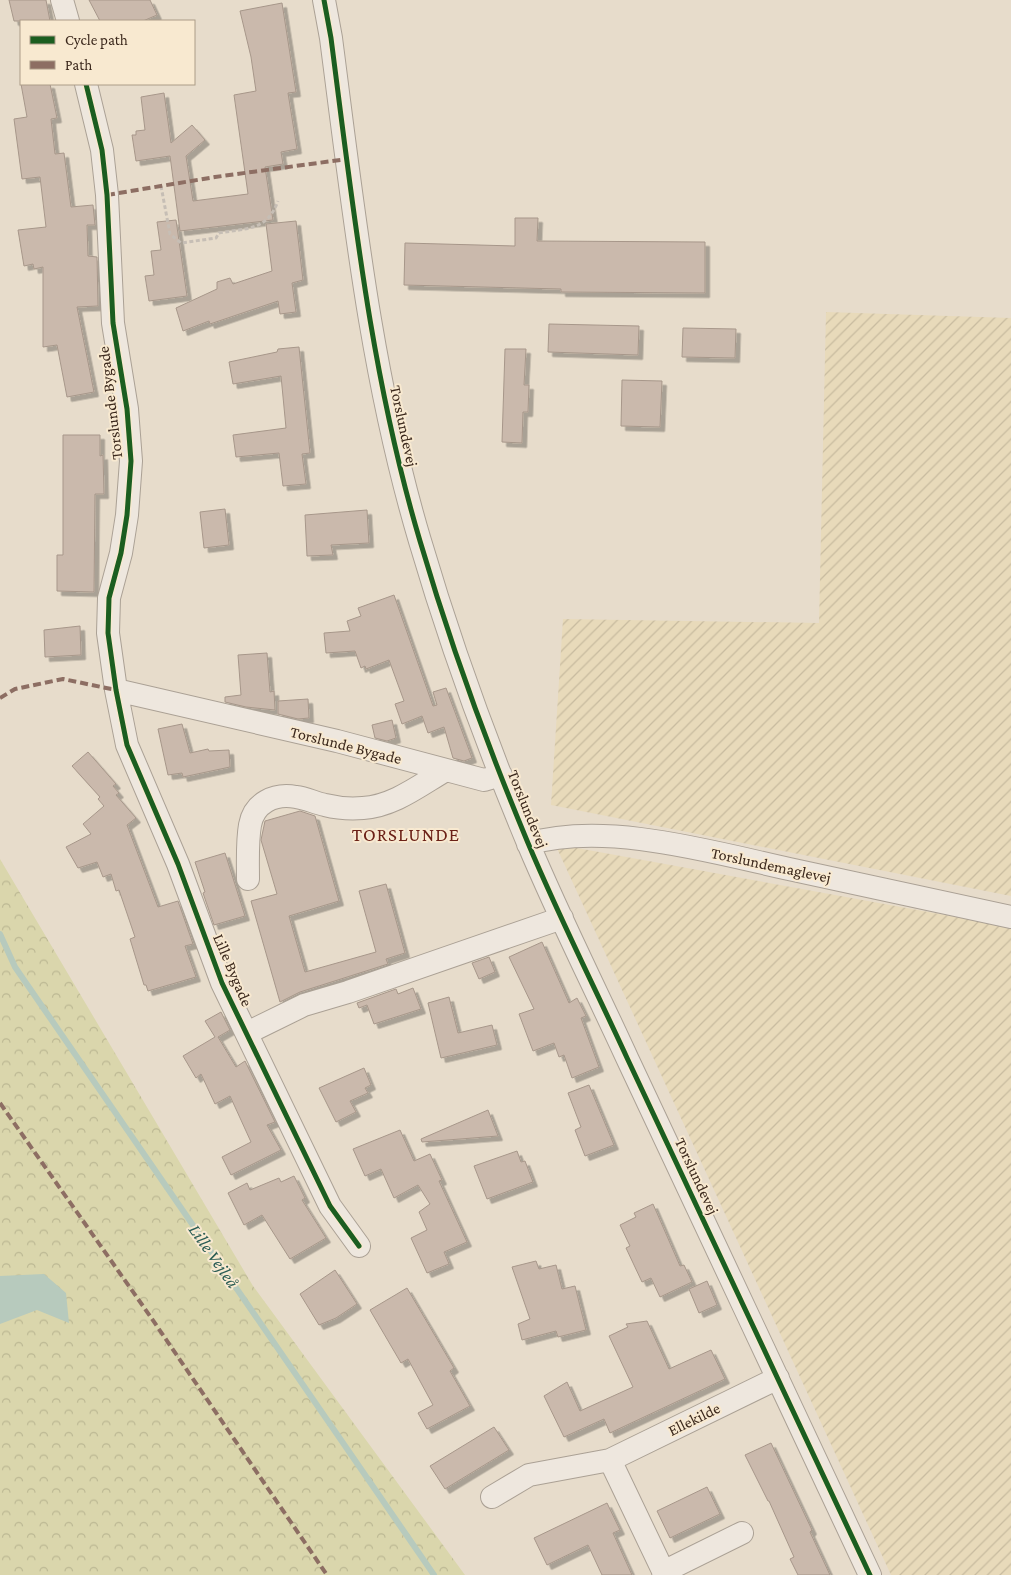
<svg xmlns="http://www.w3.org/2000/svg" width="1011" height="1575" font-family="'Crimson Pro',serif">
	<style>
		.farmland { fill: url(#farmland-furrows) }
		.forest { fill: url(#forest-crowns) }
		.water { fill: #b7cabd }
		.lines { fill: none; stroke-linecap: round; stroke-linejoin: round }
		.stream { stroke: #b7cabd; stroke-width: 6 }
		.building { fill: #cab9ac; stroke: #a7978a; filter: url(#shadow) }
		.minor-casing { stroke: #aba195; stroke-width: 24 }
		.path { stroke: #c6beb5; stroke-width: 3; stroke-dasharray: 4 2.5; stroke-linecap: butt }
		.minor { stroke: #eee7de; stroke-width: 22 }
		.quiet { stroke: #8d6e63; stroke-width: 4; stroke-dasharray: 8 4; stroke-linecap: butt }
		.cycleway-casing { stroke: #f8e9d0; stroke-width: 8 }
		.cycleway { stroke: #1b5e20; stroke-width: 5 }
		.labels { text-anchor: middle; dominant-baseline: central; stroke-width: 4; stroke-linejoin: round; paint-order: stroke }
		.street-label { font-size: 16px; fill: #3b281c; stroke: #f8e9d0 }
		.water-label { font-size: 18px; font-style: italic; fill: #2a5c54; stroke: #f8e9d0 }
		.quarter-label { font-size: 19px; letter-spacing: 1px; fill: #6b2117; stroke: #f8e9d0 }
	</style>
	<defs>
		<pattern id="farmland-furrows" width="10" height="10" patternUnits="userSpaceOnUse" patternTransform="scale(1.25)"><rect width="10" height="10" fill="#e8daba"/><path d="M-1 1l2-2M0 10L10 0M9 11l2-2" fill="none" stroke="#c8bb9f"/></pattern>
		<pattern id="forest-crowns" width="20" height="18" patternUnits="userSpaceOnUse" patternTransform="scale(1.25)"><rect width="20" height="18" fill="#dad6ac"/><path d="M2 6a3 3 0 1 1 6 0M12 15a3 3 0 1 1 6 0" fill="none" stroke="#bcb893"/></pattern>
		<filter id="shadow"><feDropShadow dx="4.5" dy="4.5" stdDeviation="0" flood-color="#0004"/></filter>
	</defs>
	<rect width="100%" height="100%" fill="#e7dccb"/>
	<path class="farmland" d="M 826,312 L 1011,318 L 1011,896 L 551,805 L 563,619 L 819,623 Z
		M 555,844 L 1011,927 L 1011,1575 L 891,1575 Z"/>
	<path class="forest" d="M 0,859 L 253,1286 L 465,1575 L 0,1575 Z"/>
	<path class="water" d="M 44,1274 L 66,1293 L 69,1323 L 37,1310 L 0,1324 L 0,1276 Z"/>
	<g class="lines">
		<path class="stream" d="M 0,934 L 15,967 L 434,1575"/>
	</g>
	<path class="building" d="M 9,0 L 46,0 L 50,21 L 14,21 Z
		M 89,0 L 150,0 L 157,15 L 143,21 L 100,21 Z
		M 282,3 L 296,92 L 288,93 L 297,149 L 281,152 L 283,164 L 265,167 L 273,220 L 180,231 L 170,156 L 136,161 L 132,135 L 136,135 L 136,131 L 145,130 L 141,97 L 164,93 L 171,143 L 192,125 L 205,140 L 186,156 L 193,201 L 248,194 L 234,95 L 256,91 L 251,57 L 240,11 Z
		M 21,84 L 50,84 L 57,118 L 51,119 L 55,154 L 64,153 L 71,207 L 93,205 L 95,225 L 87,225 L 88,256 L 97,257 L 98,306 L 77,307 L 94,392 L 67,397 L 57,345 L 43,347 L 43,267 L 34,269 L 33,264 L 24,266 L 18,230 L 46,227 L 40,177 L 22,179 L 14,119 L 27,117 Z
		M 515,218 L 538,218 L 537,241 L 705,242 L 705,293 L 561,292 L 561,289 L 404,285 L 405,243 L 515,246 Z
		M 176,220 L 187,296 L 149,301 L 145,276 L 154,275 L 151,251 L 161,250 L 157,222 Z
		M 296,221 L 303,280 L 292,283 L 296,312 L 280,314 L 278,301 L 210,324 L 209,321 L 183,331 L 176,308 L 217,289 L 217,282 L 230,278 L 233,284 L 272,271 L 266,224 Z
		M 549,324 L 639,326 L 638,355 L 548,352 Z
		M 683,328 L 736,329 L 735,358 L 682,357 Z
		M 299,347 L 310,453 L 302,454 L 306,484 L 283,486 L 279,453 L 236,457 L 233,435 L 286,428 L 281,376 L 233,384 L 229,362 L 277,352 L 278,349 Z
		M 505,349 L 526,349 L 524,385 L 529,385 L 528,412 L 523,412 L 522,443 L 502,442 Z
		M 622,380 L 662,381 L 660,427 L 621,426 Z
		M 63,435 L 100,435 L 100,456 L 103,455 L 104,494 L 95,494 L 94,592 L 57,591 L 57,555 L 63,555 Z
		M 225,509 L 229,545 L 204,548 L 200,512 Z
		M 367,510 L 369,543 L 331,545 L 333,555 L 307,556 L 305,515 Z
		M 394,595 L 433,706 L 437,705 L 433,692 L 446,688 L 472,758 L 464,761 L 453,758 L 444,727 L 428,733 L 422,716 L 402,724 L 395,704 L 404,701 L 389,660 L 366,669 L 365,666 L 361,668 L 355,651 L 326,653 L 324,633 L 350,631 L 347,621 L 361,616 L 358,608 Z
		M 80,626 L 81,655 L 45,657 L 44,630 Z
		M 267,653 L 270,692 L 274,691 L 275,710 L 246,707 L 225,702 L 225,697 L 241,695 L 238,655 Z
		M 308,699 L 309,718 L 298,719 L 278,714 L 278,701 Z
		M 392,720 L 396,738 L 387,741 L 375,738 L 372,725 Z
		M 182,724 L 190,753 L 208,749 L 209,751 L 229,750 L 230,767 L 183,777 L 182,773 L 168,775 L 158,729 Z
		M 88,752 L 116,784 L 113,786 L 119,793 L 116,795 L 136,818 L 127,825 L 158,907 L 178,901 L 193,944 L 185,946 L 196,977 L 148,991 L 146,985 L 144,985 L 130,939 L 135,937 L 119,890 L 116,891 L 111,874 L 103,877 L 97,862 L 78,868 L 66,847 L 91,834 L 83,824 L 104,806 L 98,799 L 100,797 L 72,766 Z
		M 300,811 L 315,816 L 339,901 L 289,916 L 305,972 L 376,952 L 359,891 L 386,884 L 405,953 L 386,959 L 388,964 L 300,992 L 280,1002 L 251,901 L 277,894 L 261,840 L 265,821 Z
		M 225,853 L 245,916 L 214,925 L 203,893 L 205,892 L 195,862 Z
		M 542,942 L 569,1003 L 577,998 L 586,1016 L 581,1018 L 599,1067 L 572,1078 L 564,1055 L 559,1057 L 554,1043 L 533,1051 L 519,1014 L 534,1009 L 509,957 Z
		M 489,957 L 495,972 L 479,979 L 472,963 Z
		M 413,988 L 421,1009 L 374,1024 L 367,1005 L 359,1008 L 357,1003 L 396,989 L 398,994 Z
		M 449,997 L 458,1033 L 492,1025 L 497,1045 L 441,1058 L 428,1003 Z
		M 221,1012 L 230,1030 L 218,1037 L 236,1067 L 245,1061 L 275,1122 L 267,1125 L 281,1150 L 231,1175 L 222,1157 L 251,1142 L 230,1096 L 215,1104 L 201,1074 L 196,1078 L 183,1056 L 215,1037 L 205,1021 Z
		M 364,1068 L 371,1085 L 365,1088 L 368,1093 L 350,1101 L 356,1112 L 336,1122 L 319,1088 Z
		M 589,1085 L 614,1145 L 585,1156 L 575,1130 L 581,1127 L 568,1093 Z
		M 488,1110 L 498,1136 L 422,1142 L 421,1139 Z
		M 400,1130 L 414,1161 L 430,1154 L 442,1180 L 439,1181 L 467,1242 L 444,1252 L 449,1264 L 427,1273 L 411,1238 L 427,1230 L 419,1212 L 430,1204 L 418,1185 L 394,1198 L 381,1169 L 365,1176 L 353,1149 Z
		M 517,1151 L 521,1162 L 525,1161 L 533,1182 L 487,1199 L 474,1166 Z
		M 294,1176 L 305,1198 L 302,1200 L 326,1238 L 290,1259 L 262,1215 L 244,1225 L 228,1193 L 247,1183 L 250,1190 L 279,1178 L 281,1182 Z
		M 653,1204 L 680,1266 L 684,1265 L 692,1282 L 660,1297 L 651,1278 L 642,1282 L 626,1248 L 630,1246 L 620,1225 L 636,1217 L 634,1213 Z
		M 536,1261 L 539,1269 L 556,1265 L 562,1289 L 575,1286 L 586,1330 L 558,1337 L 556,1331 L 522,1340 L 518,1324 L 530,1319 L 512,1267 Z
		M 335,1270 L 357,1304 L 336,1318 L 319,1325 L 300,1294 Z
		M 707,1281 L 717,1305 L 699,1313 L 689,1289 Z
		M 407,1288 L 454,1368 L 450,1371 L 470,1406 L 427,1429 L 418,1413 L 433,1405 L 408,1359 L 401,1363 L 370,1310 Z
		M 647,1321 L 669,1369 L 711,1350 L 725,1379 L 610,1433 L 604,1419 L 564,1437 L 544,1396 L 567,1382 L 580,1411 L 633,1387 L 609,1336 L 628,1327 L 626,1324 Z
		M 494,1427 L 509,1450 L 445,1489 L 430,1466 Z
		M 771,1443 L 812,1530 L 810,1532 L 830,1575 L 798,1575 L 790,1559 L 794,1557 L 769,1501 L 768,1501 L 745,1455 Z
		M 707,1487 L 720,1514 L 670,1538 L 657,1511 Z
		M 607,1503 L 620,1530 L 613,1533 L 632,1575 L 602,1575 L 588,1545 L 547,1565 L 534,1538 Z"/>
	<g class="lines">
		<g class="minor-casing">
			<path id="minor" d="M 62,0 L 68,21
				M 324,0 L 331,38 C 353,207 371,377 420,541 C 450,643 487,745 528,843 C 559,917 595,988 628,1060 C 708,1232 790,1403 870,1575
				M 86,84 L 102,150 L 107,195 L 113,323 L 127,409 L 131,461 L 127,515 L 121,553 L 109,598 L 108,633 L 116,690 L 127,745 L 178,864 L 222,983 L 330,1206 L 359,1246
				M 116,690 L 337,741 L 484,780 L 501,775
				M 528,844 C 605,821 712,852 789,869 C 863,885 937,901 1011,917
				M 248,879 C 248,862 247,842 250,825 C 254,803 274,793 296,797 C 306,798 315,803 325,805 C 337,808 351,809 363,808 C 394,806 420,785 446,770
				M 247,1033 L 304,1005 L 348,992 L 562,918
				M 610,1460 L 665,1575
				M 492,1497 L 529,1475 L 610,1460 L 778,1378
				M 663,1572 L 742,1533"/>
		</g>
		<path class="path" d="M 161,186 L 170,234 L 181,243 L 216,238 L 219,233 C 247,228 267,231 278,201"/>
		<use href="#minor" class="minor"/>
		<path class="quiet" d="M 107,195 L 215,177 L 347,159
			M 0,698 L 15,689 L 63,679 L 116,690
			M 0,1103 L 150,1316 L 327,1575"/>
		<g class="cycleway-casing">
			<path id="cycleway" d="M 324,0 L 331,38 C 353,207 371,377 420,541 C 450,643 487,745 528,843 C 559,917 595,988 628,1060 C 708,1232 790,1403 870,1575
				M 86,84 L 102,150 L 107,195 L 113,323 L 127,409 L 131,461 L 127,515 L 121,553 L 109,598 L 108,633 L 116,690 L 127,745 L 178,864 L 222,983 L 330,1206 L 359,1246"/>
		</g>
		<use href="#cycleway" class="cycleway"/>
	</g>
	<g class="labels">
		<g class="street-label">
			<text transform="translate(110 403) rotate(-97)">Torslunde Bygade</text>
			<text transform="translate(404 426) rotate(78)">Torslundevej</text>
			<text transform="translate(346 745) rotate(14)">Torslunde Bygade</text>
			<text transform="translate(528 809) rotate(68)">Torslundevej</text>
			<text transform="translate(771 865) rotate(12)">Torslundemaglevej</text>
			<text transform="translate(233 970) rotate(67)">Lille Bygade</text>
			<text transform="translate(697 1176) rotate(65)">Torslundevej</text>
			<text transform="translate(694 1419) rotate(-26)">Ellekilde</text>
		</g>
		<g class="water-label">
			<text transform="translate(214 1256) rotate(55)">Lille Vejleå</text>
		</g>
		<g class="quarter-label">
			<text x="406" y="834">TORSLUNDE</text>
		</g>
	</g>
	<rect x="20" y="20" width="175" height="65" fill="#f8e9d0" stroke="#ac9c88"/>
	<rect x="30" y="36" width="25" height="8" fill="#1b5e20" stroke="#ac9c88"/>
	<text x="65" y="45" font-size="15" fill="#3b281c">Cycle path</text>
	<rect x="30" y="61" width="25" height="8" fill="#8d6e63" stroke="#ac9c88"/>
	<text x="65" y="70" font-size="15" fill="#3b281c">Path</text>
</svg>
